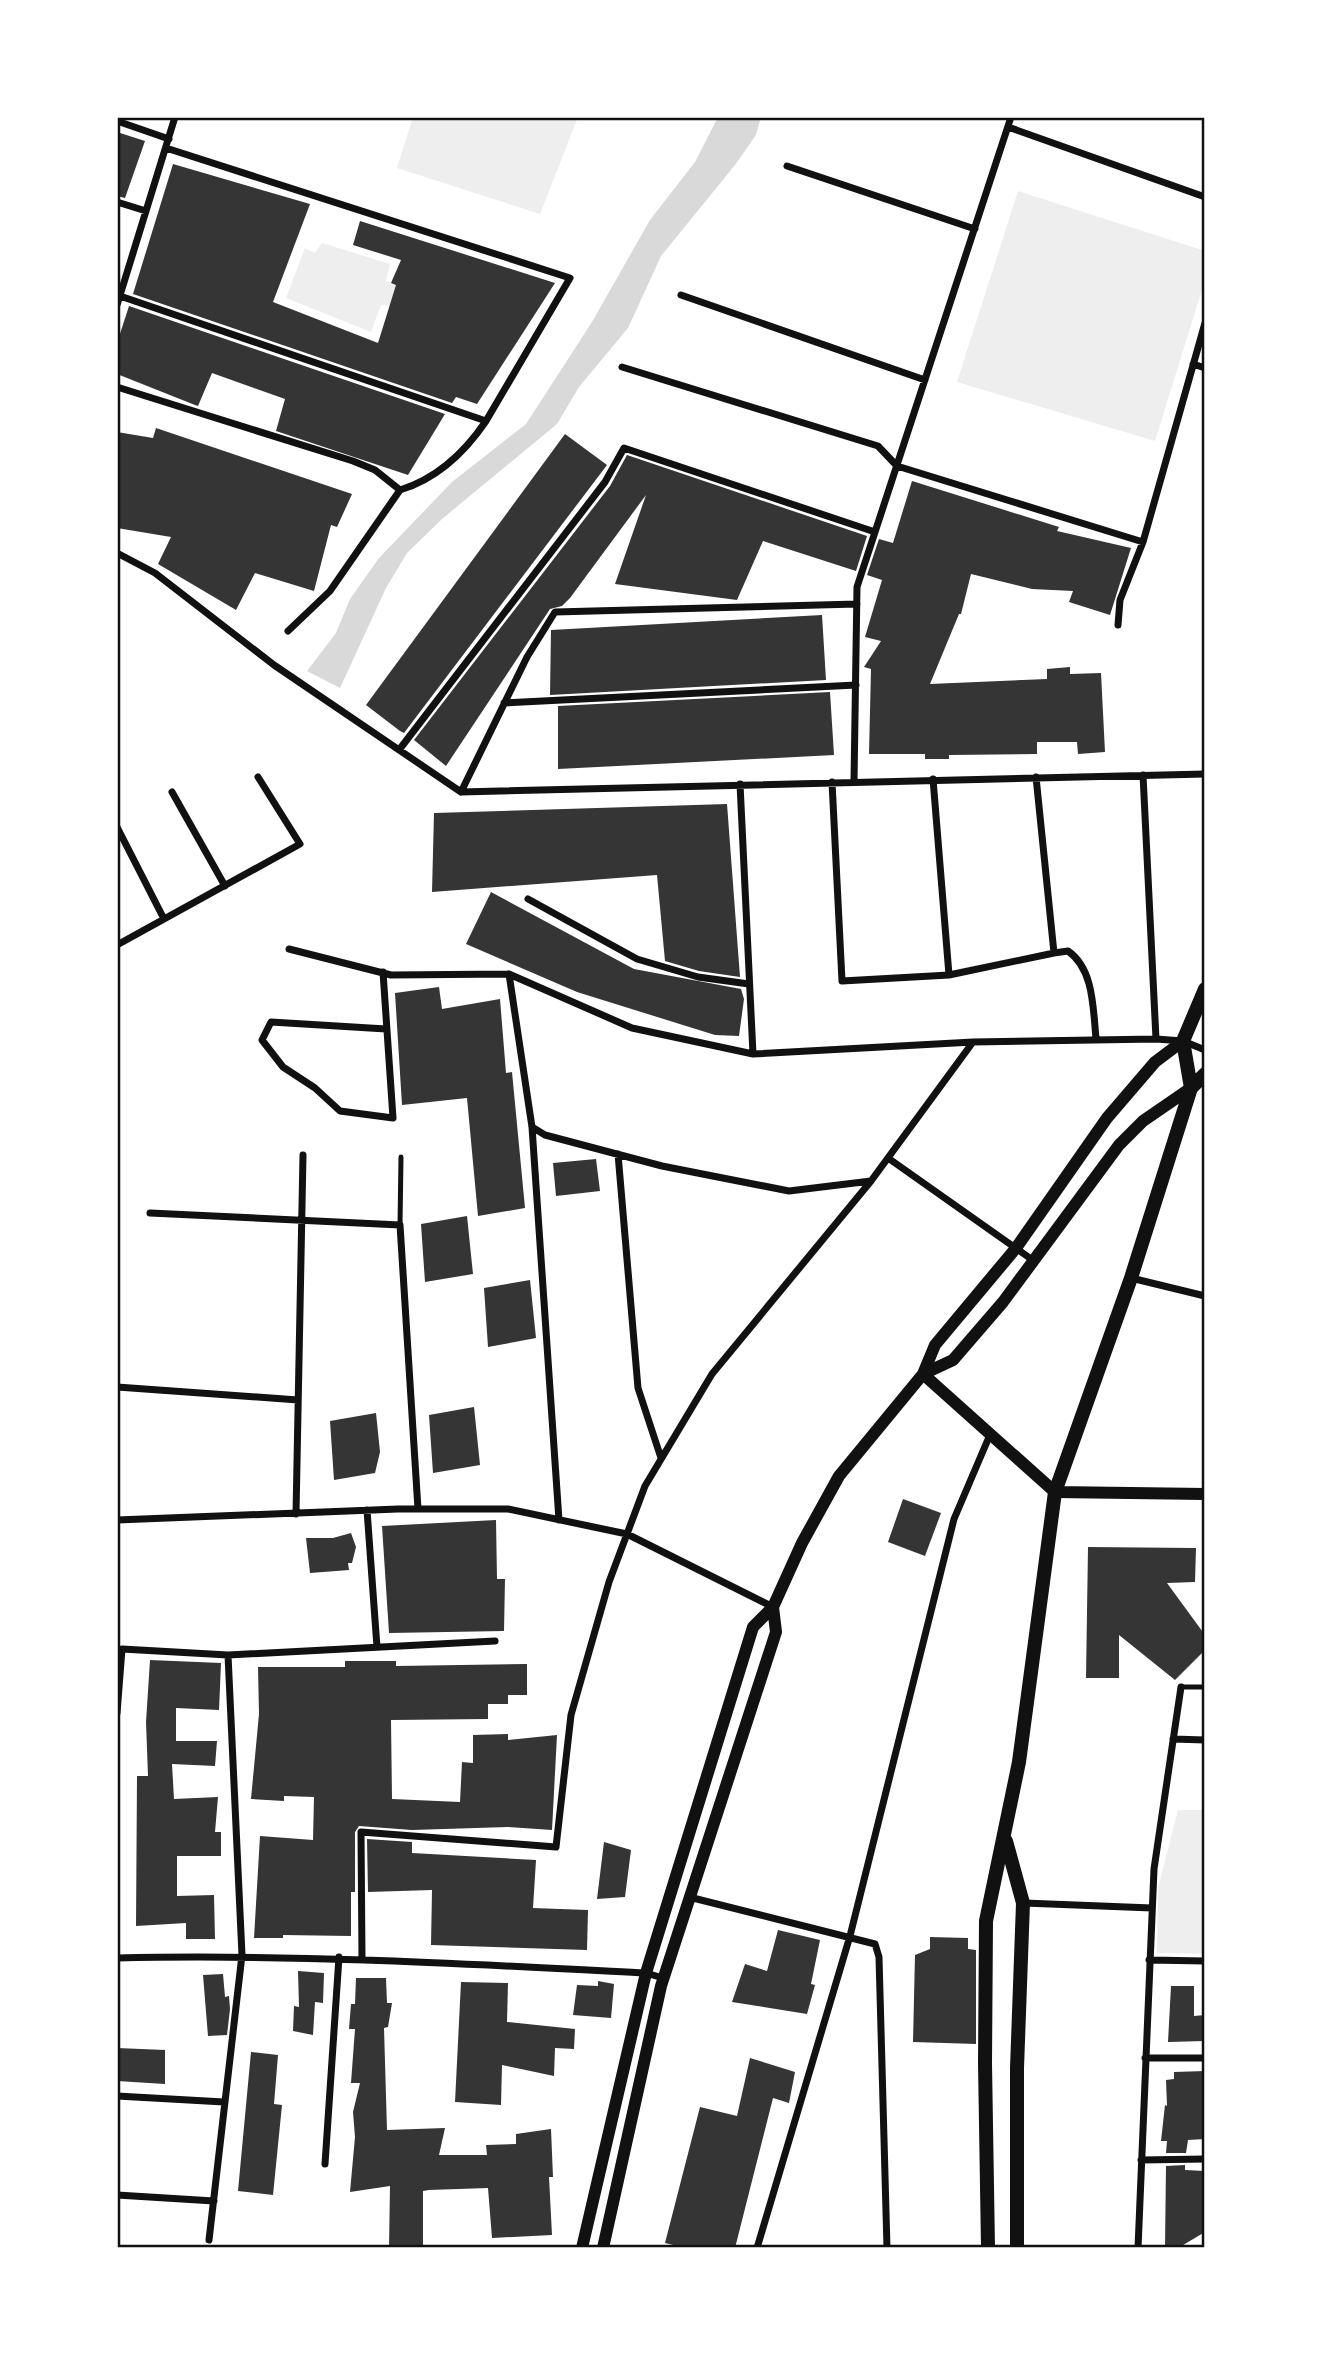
<svg xmlns="http://www.w3.org/2000/svg" width="1322" height="2365" font-family="'Noto Sans',sans-serif">
	<style>
		.green { fill: #eee }
		.water { fill: #d9d9d9 }
		.building { fill: #353535 }
		.lines { fill: none; stroke-linecap: round; stroke-linejoin: round }
		.service { stroke: #111; stroke-width: 5 }
		.minor { stroke: #111; stroke-width: 7 }
		.tertiary { stroke: #111; stroke-width: 12 }
		.secondary { stroke: #111; stroke-width: 14 }
		.neatline { fill: none; stroke: #111; stroke-width: 2.5 }
	</style>
	<rect width="100%" height="100%" fill="#fff"/>
	<path class="green" d="M 413,117 L 578,117 L 540,214 L 397,168 Z
		M 1018,191 L 1205,251 L 1205,280 L 1155,441 L 957,382 Z
		M 322,243 L 390,264 L 386,281 L 401,286 L 395,306 L 381,305 L 371,332 L 286,298 L 305,248 L 315,253 Z
		M 1178,1810 L 1205,1810 L 1205,1954 L 1157,1953 L 1158,1888 Z"/>
	<path class="water" d="M 718,117 L 761,117 L 756,135 L 735,165 L 661,256 L 628,328 L 579,387 L 557,424 L 442,519 L 407,553 L 386,588 L 340,688 L 307,671 L 336,633 L 350,599 L 379,558 L 452,482 L 526,424 L 592,322 L 650,220 L 695,162 Z"/>
	<path class="building" d="M 117,132 L 145,141 L 125,198 L 117,196 Z
		M 173,164 L 310,204 L 273,302 L 378,343 L 396,285 L 391,283 L 401,260 L 353,245 L 360,221 L 555,283 L 477,404 L 456,397 L 452,403 L 133,294 Z
		M 129,306 L 445,414 L 408,475 L 276,431 L 285,399 L 212,373 L 198,406 L 195,405 L 117,374 L 117,343 Z
		M 156,428 L 352,494 L 337,527 L 331,525 L 314,591 L 255,573 L 236,610 L 158,564 L 171,537 L 117,528 L 117,432 L 153,438 Z
		M 565,434 L 607,465 L 404,733 L 400,731 L 366,705 Z
		M 627,455 L 867,536 L 856,571 L 763,541 L 737,600 L 615,584 L 646,495 L 570,598 L 562,606 L 550,609 L 446,766 L 414,740 L 610,486 Z
		M 912,481 L 1059,527 L 1057,531 L 1131,548 L 1110,615 L 1069,602 L 1073,591 L 1032,589 L 971,574 L 961,614 L 959,614 L 930,684 L 1047,679 L 1047,669 L 1070,667 L 1070,674 L 1101,673 L 1105,752 L 1078,754 L 1077,742 L 1037,742 L 1037,754 L 949,755 L 949,759 L 925,759 L 925,754 L 869,754 L 871,669 L 864,667 L 881,641 L 865,637 L 882,580 L 867,575 L 879,539 L 893,543 Z
		M 822,615 L 826,680 L 550,695 L 551,630 Z
		M 830,692 L 834,755 L 558,769 L 558,706 Z
		M 727,804 L 740,977 L 699,971 L 665,961 L 657,875 L 432,892 L 434,813 Z
		M 491,892 L 634,969 L 741,989 L 744,999 L 739,1036 L 715,1035 L 577,992 L 466,944 Z
		M 439,987 L 442,1009 L 500,999 L 506,1073 L 512,1072 L 525,1208 L 478,1216 L 467,1098 L 402,1105 L 395,993 Z
		M 596,1159 L 600,1191 L 556,1196 L 553,1163 Z
		M 467,1216 L 473,1274 L 425,1282 L 421,1224 Z
		M 530,1280 L 536,1338 L 488,1347 L 484,1288 Z
		M 474,1407 L 480,1465 L 433,1473 L 429,1415 Z
		M 376,1413 L 380,1452 L 375,1473 L 334,1480 L 330,1421 Z
		M 903,1499 L 941,1513 L 925,1556 L 888,1542 Z
		M 496,1520 L 497,1579 L 505,1579 L 504,1631 L 389,1633 L 382,1526 Z
		M 351,1533 L 356,1547 L 352,1563 L 348,1563 L 349,1570 L 310,1573 L 306,1538 L 333,1538 Z
		M 1088,1547 L 1196,1548 L 1195,1582 L 1167,1583 L 1205,1635 L 1205,1650 L 1175,1680 L 1119,1635 L 1119,1678 L 1086,1678 Z
		M 150,1660 L 221,1663 L 219,1710 L 176,1708 L 176,1741 L 217,1741 L 215,1766 L 172,1764 L 174,1799 L 218,1797 L 215,1832 L 221,1832 L 221,1856 L 177,1856 L 177,1896 L 214,1895 L 215,1939 L 186,1939 L 186,1923 L 136,1926 L 137,1776 L 148,1776 L 146,1722 Z
		M 345,1661 L 396,1661 L 396,1666 L 527,1664 L 527,1695 L 508,1695 L 508,1704 L 488,1704 L 488,1719 L 391,1720 L 392,1799 L 460,1802 L 462,1762 L 473,1763 L 473,1735 L 508,1734 L 508,1740 L 557,1735 L 552,1830 L 508,1827 L 412,1830 L 359,1826 L 355,1832 L 355,1892 L 351,1892 L 351,1936 L 283,1935 L 283,1938 L 254,1938 L 260,1836 L 313,1840 L 314,1797 L 284,1796 L 284,1801 L 251,1799 L 259,1714 L 258,1667 L 345,1667 Z
		M 367,1839 L 412,1842 L 412,1853 L 536,1860 L 533,1908 L 588,1910 L 587,1950 L 431,1945 L 432,1890 L 368,1892 Z
		M 604,1842 L 631,1850 L 625,1897 L 597,1899 Z
		M 778,1930 L 820,1940 L 811,1984 L 815,1985 L 807,2014 L 732,2002 L 745,1964 L 767,1971 Z
		M 930,1937 L 968,1938 L 968,1949 L 976,1950 L 976,2044 L 913,2042 L 915,1955 L 930,1949 Z
		M 298,1971 L 324,1973 L 323,2003 L 315,2002 L 313,2035 L 293,2031 L 294,2006 L 299,2007 Z
		M 223,1974 L 225,1997 L 229,1996 L 230,2009 L 227,2035 L 208,2036 L 203,1975 Z
		M 356,1978 L 386,1978 L 387,2003 L 392,2003 L 388,2027 L 384,2028 L 387,2130 L 445,2128 L 439,2155 L 487,2155 L 486,2145 L 516,2144 L 516,2134 L 551,2129 L 553,2177 L 549,2177 L 552,2235 L 492,2238 L 488,2188 L 429,2190 L 423,2191 L 423,2248 L 389,2248 L 390,2186 L 350,2192 L 355,2137 L 353,2112 L 360,2083 L 351,2083 L 355,2029 L 349,2029 L 351,2004 L 355,2004 Z
		M 598,1981 L 614,1984 L 611,2018 L 573,2015 L 577,1985 L 598,1986 Z
		M 461,1982 L 508,1983 L 507,2022 L 575,2029 L 574,2049 L 555,2048 L 554,2076 L 502,2065 L 501,2105 L 455,2102 Z
		M 1171,1986 L 1194,1986 L 1194,2016 L 1205,2015 L 1205,2041 L 1168,2042 Z
		M 117,2048 L 165,2050 L 165,2084 L 117,2081 Z
		M 251,2052 L 278,2055 L 274,2104 L 282,2105 L 273,2195 L 238,2191 Z
		M 750,2058 L 795,2072 L 789,2103 L 773,2098 L 735,2248 L 686,2248 L 665,2243 L 700,2107 L 737,2116 Z
		M 1205,2071 L 1205,2139 L 1188,2140 L 1186,2153 L 1166,2153 L 1167,2141 L 1161,2141 L 1165,2105 L 1167,2106 L 1166,2080 L 1174,2079 L 1174,2072 Z
		M 1185,2165 L 1185,2170 L 1205,2171 L 1205,2232 L 1178,2248 L 1165,2248 L 1166,2166 Z"/>
	<g class="lines">
		<path class="service" d="M 400,1225 L 401,1157
			M 1181,1687 L 1205,1687"/>
		<path class="minor" d="M 117,121 L 169,139
			M 1008,127 L 1205,197
			M 787,166 L 975,229
			M 117,202 L 146,211
			M 681,295 L 925,380
			M 120,296 L 486,421 L 570,278 L 166,148
			M 117,305 L 175,117
			M 1193,364 L 1205,368
			M 622,367 L 878,446 L 897,466 L 1143,542 L 1205,323
			M 117,387 L 353,461 L 375,470 L 400,490 L 330,591 L 288,631
			M 400,490 C 436,479 465,452 486,421
			M 117,553 L 155,573 L 274,665 L 461,792 L 1205,774
			M 1118,625 L 1120,600 L 1143,542
			M 504,703 L 856,685
			M 399,750 L 605,482 L 624,448 L 875,532
			M 1143,775 L 1156,1039
			M 933,779 L 949,975
			M 854,781 L 857,587 L 1011,117
			M 832,782 L 842,981 L 949,975 L 1054,953 L 1036,777
			M 172,792 L 225,886
			M 461,792 L 527,657 L 555,612 L 857,604
			M 117,827 L 164,919
			M 528,899 L 637,959 L 698,977 L 749,984
			M 117,945 L 300,844 L 258,777
			M 289,949 L 391,975 L 509,974 L 532,1127 L 545,1135 L 662,1166 L 789,1191 L 871,1181
			M 1054,953 L 1068,951 C 1094,969 1093,1009 1096,1038
			M 383,972 L 393,1118 L 340,1111 L 315,1088 L 283,1067 L 262,1040 L 271,1022 L 386,1029
			M 509,974 L 632,1028 L 753,1054
			M 973,1042 L 1156,1039 L 1183,1041 L 1205,1050
			M 532,1127 L 559,1520
			M 618,1154 L 638,1388 L 661,1458
			M 888,1158 L 1034,1261
			M 150,1213 L 400,1225 L 418,1509
			M 1131,1278 L 1205,1296
			M 117,1387 L 298,1400
			M 367,1510 L 377,1647
			M 296,1514 L 303,1155
			M 117,1520 L 398,1509 L 508,1509 L 627,1534 L 773,1607
			M 117,1713 L 122,1649 L 228,1655 L 495,1641
			M 1173,1739 L 1205,1740
			M 689,1897 L 875,1944 L 879,1957 L 887,2248
			M 1024,1903 L 1152,1908
			M 117,1958 C 294,1954 470,1964 646,1973 L 663,1978
			M 362,1958 L 361,1832 L 556,1847 L 571,1715 L 609,1582 L 645,1486 L 712,1374 L 871,1181 L 973,1042 L 753,1054 L 740,784
			M 1149,1960 L 1205,1961
			M 1145,2058 L 1205,2058
			M 117,2096 L 224,2102
			M 1141,2160 L 1205,2159
			M 325,2164 L 339,1957
			M 117,2195 L 214,2201
			M 209,2240 L 242,1955 L 228,1655
			M 757,2248 L 850,1936 L 954,1519 L 989,1437
			M 1138,2248 L 1154,1869 L 1181,1687"/>
		<path class="tertiary" d="M 923,1374 L 953,1360 L 1003,1302 L 1119,1145 L 1143,1121 L 1191,1088
			M 923,1374 L 1055,1492 L 1205,1494
			M 582,2248 L 646,1973 L 753,1627 L 773,1607 L 802,1543 L 839,1476 L 923,1374 L 935,1345 L 1016,1248 L 1107,1118 L 1155,1062 L 1183,1041
			M 603,2248 L 661,1986 L 776,1632 L 773,1607"/>
		<path class="secondary" d="M 1191,1088 L 1205,1074
			M 1006,1841 L 1023,1903 L 1017,2068 L 1017,2248
			M 988,2248 L 985,2063 L 986,1921 L 1019,1762 L 1055,1492 L 1131,1278 L 1191,1088 L 1183,1041 L 1205,989"/>
	</g>
	<rect width="1322" height="2365" fill="none" stroke="#ffffff" stroke-width="238"/>
	<rect x="119" y="119" width="1084" height="2127" class="neatline"/>
</svg>
